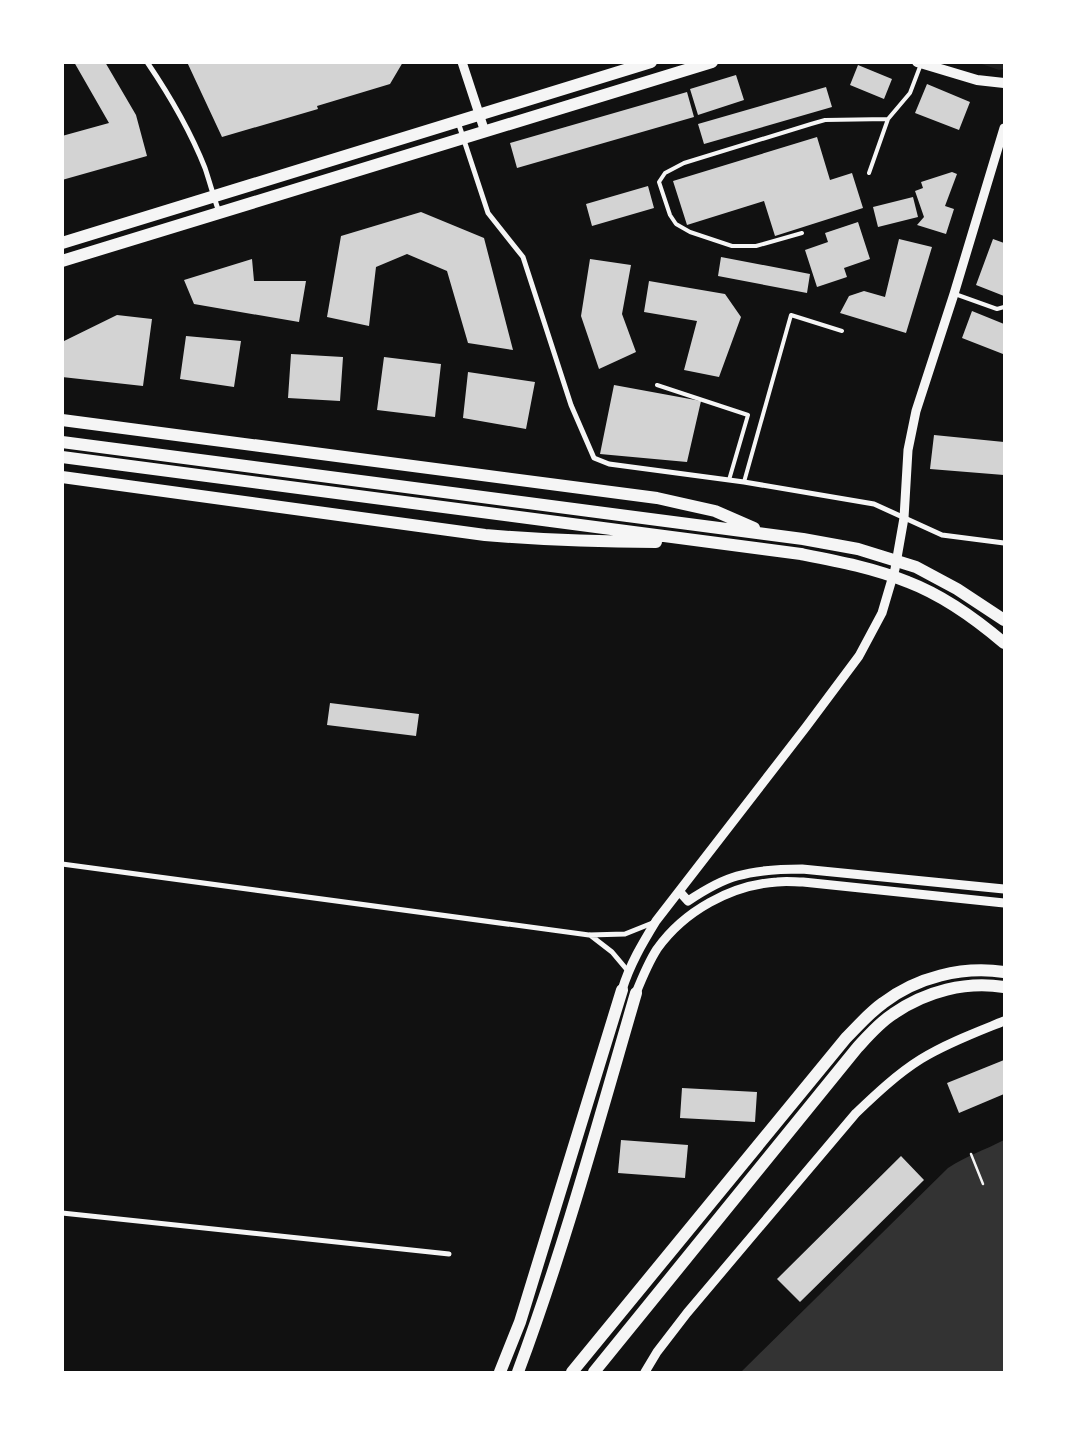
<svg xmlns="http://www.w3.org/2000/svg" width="1067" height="1435" font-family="'Noto Sans',sans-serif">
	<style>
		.green { fill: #202020 }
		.water { fill: #333 }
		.building { fill: #d3d3d3 }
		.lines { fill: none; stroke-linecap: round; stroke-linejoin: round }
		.path { stroke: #f5f5f5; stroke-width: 2.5 }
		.service { stroke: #f5f5f5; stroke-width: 4 }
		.minor { stroke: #f5f5f5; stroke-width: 5 }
		.tertiary { stroke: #f5f5f5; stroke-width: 9 }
		.secondary { stroke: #f5f5f5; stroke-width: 10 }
		.primary { stroke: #f5f5f5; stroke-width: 12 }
		.trunk { stroke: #f5f5f5; stroke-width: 12 }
	</style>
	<rect width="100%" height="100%" fill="#111"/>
	<path class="green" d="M 979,63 L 1004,63 L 1004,69 L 999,70 Z"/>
	<path class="water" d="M 1004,1140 L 1004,1372 L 741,1372 L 948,1168 C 966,1156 985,1150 1004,1140 Z"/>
	<path class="building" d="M 74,62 L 105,62 L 136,115 L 147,156 L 62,180 L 62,136 L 109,123 Z
		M 187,62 L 403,62 L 390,84 L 317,106 L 318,109 L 222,137 Z
		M 858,65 L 892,79 L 884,99 L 850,85 Z
		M 736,75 L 744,100 L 698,115 L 690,89 Z
		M 927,84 L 970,102 L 959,130 L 915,113 Z
		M 826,87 L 832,107 L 704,144 L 698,124 Z
		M 687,92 L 694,117 L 517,168 L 510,143 Z
		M 817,137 L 830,180 L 852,173 L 863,208 L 775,236 L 764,201 L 687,225 L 673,181 Z
		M 952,172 L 957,174 L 945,206 L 954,209 L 946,234 L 917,225 L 924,217 L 915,191 L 923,188 L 921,182 Z
		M 648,186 L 654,208 L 592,226 L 586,204 Z
		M 913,197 L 918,217 L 878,227 L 873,207 Z
		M 421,212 L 484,238 L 513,350 L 468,343 L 447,271 L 407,254 L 376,267 L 369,326 L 327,317 L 341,236 Z
		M 858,222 L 870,259 L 844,268 L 847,277 L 817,287 L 805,250 L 828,242 L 825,233 Z
		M 899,239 L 932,247 L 906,333 L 840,313 L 849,296 L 864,291 L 885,297 Z
		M 993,239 L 1004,243 L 1004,296 L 976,285 Z
		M 721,257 L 810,274 L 807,293 L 718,276 Z
		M 252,259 L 254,281 L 306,281 L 299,322 L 194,304 L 184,280 Z
		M 590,259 L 631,265 L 622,314 L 636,352 L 599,369 L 581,316 Z
		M 649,281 L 725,294 L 741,317 L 719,377 L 684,370 L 697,321 L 644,312 Z
		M 972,311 L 1004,324 L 1004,353 L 1003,354 L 962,338 Z
		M 117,315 L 152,319 L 143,386 L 62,377 L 62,342 Z
		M 186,336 L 241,341 L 234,387 L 180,379 Z
		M 291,354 L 343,357 L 340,401 L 288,398 Z
		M 384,357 L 441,364 L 435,417 L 377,410 Z
		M 468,372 L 535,382 L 526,429 L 463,418 Z
		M 614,385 L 701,401 L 687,462 L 600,454 Z
		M 934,435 L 1004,442 L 1004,475 L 930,469 Z
		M 330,703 L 419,714 L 416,736 L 327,725 Z
		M 1004,1060 L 1004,1094 L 959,1113 L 947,1083 Z
		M 682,1088 L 757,1092 L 755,1122 L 680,1118 Z
		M 621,1140 L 688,1145 L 685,1178 L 618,1173 Z
		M 901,1156 L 924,1180 L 800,1302 L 777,1279 Z"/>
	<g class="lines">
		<path class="path" d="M 971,1154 L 983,1184"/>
		<path class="service" d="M 869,173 L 888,119 L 910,93 L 921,64
			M 802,233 L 756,246 L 732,246 L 690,232 L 676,224 L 670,215 L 659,182 L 665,173 L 684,163 L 811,124 L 825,120 L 888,119
			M 955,294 L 997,309 L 1004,307
			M 657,385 L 748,415 L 729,480
			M 744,482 L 791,315 L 842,331"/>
		<path class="minor" d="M 147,62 C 170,96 190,130 205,168 C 210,183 214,198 219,212
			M 458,122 L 488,213 L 523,257 L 571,405 L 594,458 L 609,464 L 744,482 L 874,504 L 942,535 L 1004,543
			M 62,864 L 589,935 L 625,934 L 655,922
			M 590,935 L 612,952 L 628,971
			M 62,1213 L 449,1254"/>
		<path class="tertiary" d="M 462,62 L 485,132
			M 679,891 L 688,901 C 703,891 719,881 737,876 C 758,870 780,869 802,869 L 1004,889
			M 622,990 C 630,964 642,944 656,921 L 806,727 L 859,656 L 882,613 L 895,569 L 904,518 L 908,450 L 916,411 L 954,294 L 1004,128
			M 636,993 C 642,978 648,963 657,949 C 684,911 731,885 777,882 C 786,881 795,882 803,882 L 1004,903
			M 645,1372 L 657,1352 L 687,1313 L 856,1113 C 876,1094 897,1074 921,1059 C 947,1043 977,1032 1004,1021"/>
		<path class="secondary" d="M 917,62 L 977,80 L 1004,83"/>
		<path class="primary" d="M 62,243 L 651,62
			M 62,261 L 712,62"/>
		<path class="trunk" d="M 62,420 L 657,498 L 715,511 L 754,528
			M 62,442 L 803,539 L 858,549 L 916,567 L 957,589 L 1004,620
			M 62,457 L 801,554 C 837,561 874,568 908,582 C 942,595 977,620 1004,643
			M 62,477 L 485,535 C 542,540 598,542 656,542
			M 500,1372 L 520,1322 L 622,990
			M 518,1372 C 564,1249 599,1120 636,993
			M 572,1372 L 846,1038 C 858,1026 869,1013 883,1003 C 917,977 962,966 1004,972
			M 594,1372 L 857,1048 C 868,1036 879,1023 893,1014 C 926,991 966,981 1004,987"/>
	</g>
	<rect width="1067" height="1435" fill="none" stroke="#ffffff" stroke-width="128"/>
</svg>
